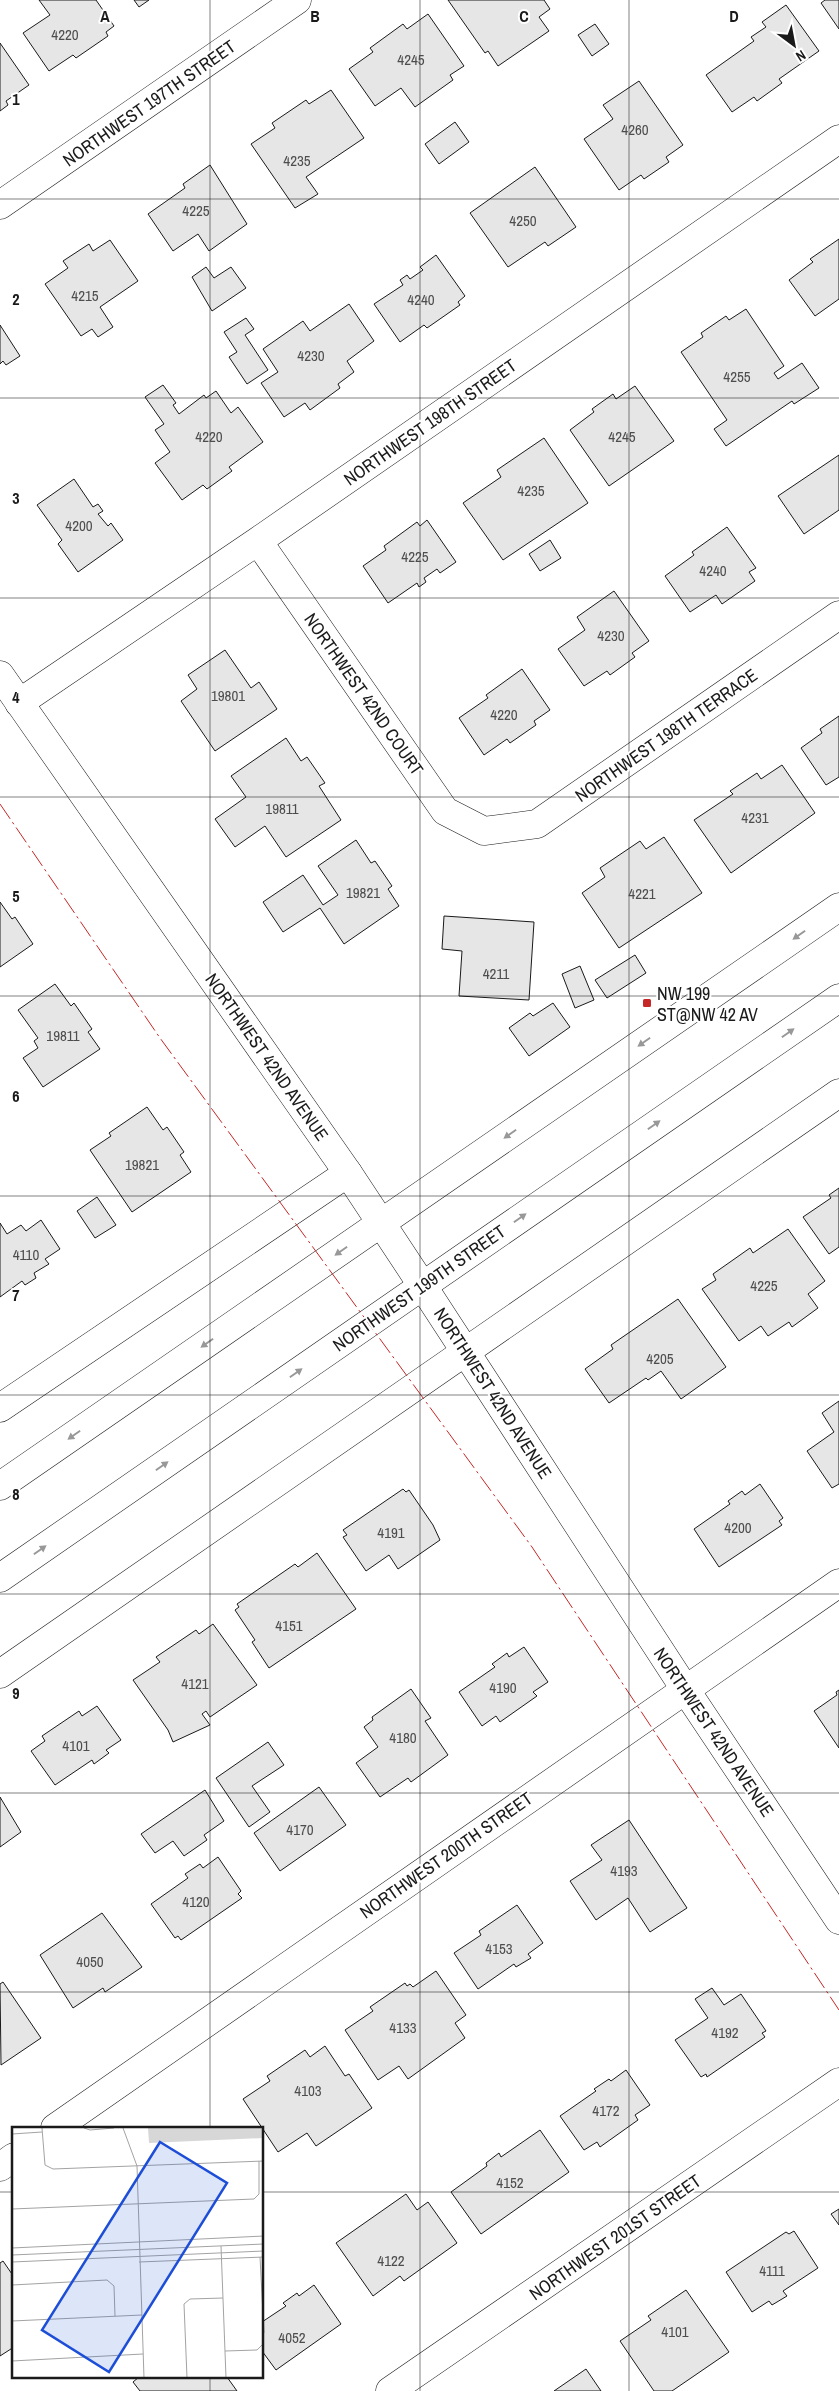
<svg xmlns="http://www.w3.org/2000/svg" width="839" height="2391" font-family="'Archivo Narrow',sans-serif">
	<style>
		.building { fill: #e6e6e6; stroke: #1a1a1a }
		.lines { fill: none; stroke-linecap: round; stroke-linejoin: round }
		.minor-casing { stroke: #1a1a1a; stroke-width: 29 }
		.tertiary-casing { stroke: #1a1a1a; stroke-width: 29 }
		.primary-casing { stroke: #1a1a1a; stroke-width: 29 }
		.minor { stroke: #fff; stroke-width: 28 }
		.tertiary { stroke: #fff; stroke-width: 28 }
		.primary { stroke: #fff; stroke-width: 28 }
		.power { stroke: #c62828; stroke-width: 1; stroke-dasharray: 18 4 2.5 4; stroke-linecap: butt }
		.oneway { fill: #989898 }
		.grid { fill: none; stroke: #1a1a1a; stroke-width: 1; stroke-opacity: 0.55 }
		.poi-dot { fill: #c62828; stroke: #fff; stroke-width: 2 }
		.labels { text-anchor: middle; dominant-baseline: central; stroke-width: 4; stroke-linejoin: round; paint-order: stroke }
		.number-label { font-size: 15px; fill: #4d4d4d }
		.street-label { font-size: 18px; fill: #1a1a1a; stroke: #fff }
		.poi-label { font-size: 18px; fill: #1a1a1a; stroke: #fff; text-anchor: start }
		.inset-road { fill: none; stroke: #a3a3a3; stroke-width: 1 }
		.view { fill: #1d4ed8; fill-opacity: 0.15; stroke: #1d4ed8; stroke-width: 2.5 }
		.inset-edge { fill: none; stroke: #1a1a1a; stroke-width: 2.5 }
		.grid-label { font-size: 16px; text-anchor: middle; font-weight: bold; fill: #1a1a1a; stroke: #fff; stroke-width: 4; stroke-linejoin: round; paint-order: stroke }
	</style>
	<rect width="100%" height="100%" fill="#fff"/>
	<path class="building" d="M 39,0 L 96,0 L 114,26 L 106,32 L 108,36 L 76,58 L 73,55 L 49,71 L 23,33 L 50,15 Z
		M 134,0 L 149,0 L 139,7 Z
		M 448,0 L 544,0 L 550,9 L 539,17 L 549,31 L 498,66 L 488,51 L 485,53 Z
		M 825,0 L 839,0 L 839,29 L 821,3 Z
		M 786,5 L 819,51 L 779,79 L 782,83 L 757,101 L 754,97 L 732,112 L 706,75 L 754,41 L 751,37 L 766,27 L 762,22 Z
		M 428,14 L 464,66 L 450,75 L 453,80 L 415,107 L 401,88 L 375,106 L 349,69 L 373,52 L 370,48 L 403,24 L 407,29 Z
		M 595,24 L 609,44 L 592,56 L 578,35 Z
		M 0,43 L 29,85 L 6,101 L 8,105 L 0,111 Z
		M 639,81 L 683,145 L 666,157 L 669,162 L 644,179 L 641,175 L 619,190 L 584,139 L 613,119 L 603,105 Z
		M 331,90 L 364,138 L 306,177 L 318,194 L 295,208 L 251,144 L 275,128 L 272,123 L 306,100 L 309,104 Z
		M 455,122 L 469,142 L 439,164 L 425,144 Z
		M 210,165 L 247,224 L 209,251 L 198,234 L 173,251 L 148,214 L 185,188 L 183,184 Z
		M 535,167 L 576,227 L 548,246 L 545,242 L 508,267 L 470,213 Z
		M 839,239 L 839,299 L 815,316 L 789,280 L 813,262 L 810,259 Z
		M 110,240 L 138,281 L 100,307 L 113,327 L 98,337 L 92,329 L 81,336 L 45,284 L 68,268 L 63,261 L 89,244 L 93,251 Z
		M 436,255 L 465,296 L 458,302 L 460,305 L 427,328 L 424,325 L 400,342 L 374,304 L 403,285 L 400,280 L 407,275 L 410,279 L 423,270 L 420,267 Z
		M 206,267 L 214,278 L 231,267 L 246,288 L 212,311 L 192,277 Z
		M 349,304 L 374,341 L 347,361 L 354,372 L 338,384 L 340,388 L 310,410 L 305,403 L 284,417 L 261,383 L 278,372 L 263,349 L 303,321 L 310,331 Z
		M 746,309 L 784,366 L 774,373 L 778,379 L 802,363 L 819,388 L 794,404 L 792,401 L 726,446 L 714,429 L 727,420 L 681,352 L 703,337 L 701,333 L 726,316 L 729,320 Z
		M 246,318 L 254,329 L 245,335 L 268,370 L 247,384 L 229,357 L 237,352 L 224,332 Z
		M 0,325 L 20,356 L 6,365 L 3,361 L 0,364 Z
		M 163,385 L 176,403 L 173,405 L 179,414 L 204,395 L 206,398 L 216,391 L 231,413 L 238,407 L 263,442 L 229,467 L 232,471 L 207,489 L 203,485 L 182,500 L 155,463 L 170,452 L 155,430 L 164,424 L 145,397 Z
		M 635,386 L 674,441 L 609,486 L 570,430 L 594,412 L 592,409 L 613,394 L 616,399 Z
		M 544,438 L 588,503 L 503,560 L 463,503 L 501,477 L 497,470 Z
		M 839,455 L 839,510 L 804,534 L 778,496 Z
		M 74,479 L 93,507 L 98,504 L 103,511 L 98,514 L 108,526 L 111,523 L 123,540 L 78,572 L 58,544 L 62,540 L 37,505 Z
		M 427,520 L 456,562 L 440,573 L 437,569 L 424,578 L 426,582 L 419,587 L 417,583 L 388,603 L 363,566 L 386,550 L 384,546 L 417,522 L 420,526 Z
		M 727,527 L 756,568 L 749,572 L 755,581 L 722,604 L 716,595 L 690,612 L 665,576 L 694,555 L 692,552 Z
		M 550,540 L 561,558 L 540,571 L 529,554 Z
		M 614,591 L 649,641 L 632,653 L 635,657 L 610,675 L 607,671 L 584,686 L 558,649 L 585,630 L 577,617 Z
		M 225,650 L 251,688 L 259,682 L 277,709 L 215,751 L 181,701 L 197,689 L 188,675 Z
		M 522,669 L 550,710 L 534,721 L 536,725 L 510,743 L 507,739 L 484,755 L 459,718 L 488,698 L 486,695 Z
		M 839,716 L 839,777 L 826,785 L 801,748 L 822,733 L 820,729 Z
		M 286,738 L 301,761 L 307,757 L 325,783 L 319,786 L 341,820 L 286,857 L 265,826 L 235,847 L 215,819 L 246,797 L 231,776 Z
		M 782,765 L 815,813 L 731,873 L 694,820 L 733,794 L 730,791 L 757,773 L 761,779 Z
		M 664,837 L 702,893 L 619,948 L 582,893 L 605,877 L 600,868 L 640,841 L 646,849 Z
		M 356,840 L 371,863 L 375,861 L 392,886 L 388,889 L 399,906 L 344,944 L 320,908 L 283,932 L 263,902 L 303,875 L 323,905 L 338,895 L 318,866 Z
		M 0,902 L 12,919 L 15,917 L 33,944 L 0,967 Z
		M 444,916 L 534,922 L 529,1000 L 459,996 L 462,951 L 442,949 Z
		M 635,955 L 646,973 L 607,998 L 595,980 Z
		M 580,966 L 594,1000 L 575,1008 L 562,974 Z
		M 55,984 L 71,1006 L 74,1003 L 92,1029 L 88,1032 L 100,1049 L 43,1087 L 23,1058 L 38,1048 L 34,1041 L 38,1038 L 18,1010 Z
		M 553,1003 L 570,1027 L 529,1056 L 509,1028 L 530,1013 L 533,1016 Z
		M 147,1107 L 163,1130 L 167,1127 L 184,1152 L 180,1155 L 191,1172 L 132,1212 L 90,1150 L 111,1136 L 109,1133 Z
		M 839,1188 L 839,1247 L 829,1254 L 803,1217 L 831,1198 L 829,1195 Z
		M 97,1197 L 116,1225 L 95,1238 L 77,1211 Z
		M 41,1220 L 60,1249 L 45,1259 L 49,1264 L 34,1273 L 36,1278 L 25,1285 L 22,1281 L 0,1297 L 0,1223 L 7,1234 L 21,1225 L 26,1231 Z
		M 788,1229 L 825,1281 L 808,1294 L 818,1308 L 792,1327 L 789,1322 L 768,1336 L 761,1326 L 739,1341 L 702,1289 L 716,1280 L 713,1274 L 750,1248 L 753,1253 Z
		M 678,1299 L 726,1367 L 681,1399 L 661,1371 L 648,1380 L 646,1378 L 609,1403 L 585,1369 L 613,1349 L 611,1345 Z
		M 839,1401 L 839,1484 L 832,1488 L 807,1451 L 834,1432 L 822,1413 Z
		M 760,1484 L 783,1518 L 779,1521 L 782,1525 L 719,1567 L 694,1529 L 730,1504 L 728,1501 L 742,1491 L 745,1495 Z
		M 403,1489 L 406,1492 L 409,1490 L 433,1525 L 440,1540 L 398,1569 L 389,1555 L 366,1571 L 343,1537 L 347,1535 L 343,1530 Z
		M 317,1553 L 356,1609 L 269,1668 L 252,1642 L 255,1640 L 235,1610 L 239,1607 L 237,1604 L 295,1564 L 298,1567 Z
		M 213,1624 L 257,1685 L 210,1717 L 206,1711 L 202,1714 L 210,1725 L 173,1742 L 168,1730 L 133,1680 L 160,1662 L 156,1657 L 196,1630 L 199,1634 Z
		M 524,1647 L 548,1682 L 533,1692 L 537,1696 L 500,1722 L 496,1716 L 482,1726 L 459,1692 L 495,1667 L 492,1664 L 507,1653 L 509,1657 Z
		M 411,1689 L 431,1718 L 425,1721 L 448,1755 L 411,1782 L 408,1778 L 380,1797 L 356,1763 L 378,1747 L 364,1727 L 373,1720 L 372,1717 Z
		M 839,1690 L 839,1748 L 814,1711 L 837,1695 L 836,1692 Z
		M 97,1706 L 121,1740 L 106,1750 L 109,1753 L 94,1764 L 92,1760 L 55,1785 L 31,1751 L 45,1741 L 42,1736 L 79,1711 L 82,1716 Z
		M 268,1742 L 284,1765 L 252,1786 L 270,1812 L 249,1827 L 216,1778 Z
		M 319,1787 L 346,1825 L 280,1871 L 254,1833 Z
		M 205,1790 L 224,1821 L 204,1835 L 207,1840 L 184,1856 L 173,1841 L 155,1853 L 141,1834 Z
		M 0,1797 L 21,1832 L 0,1847 Z
		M 629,1820 L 687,1908 L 650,1932 L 628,1898 L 596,1920 L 570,1881 L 602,1860 L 591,1845 Z
		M 218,1857 L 241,1891 L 238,1894 L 242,1898 L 181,1940 L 178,1936 L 175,1938 L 151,1904 L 188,1878 L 185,1874 L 200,1864 L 203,1868 Z
		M 517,1905 L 543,1943 L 528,1954 L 531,1958 L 516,1967 L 514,1964 L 478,1989 L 454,1953 L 481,1935 L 479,1931 Z
		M 102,1913 L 142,1967 L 105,1992 L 103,1988 L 73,2008 L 40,1955 Z
		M 436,1971 L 466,2015 L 455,2023 L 465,2038 L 408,2079 L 399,2066 L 378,2080 L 345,2030 L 373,2011 L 370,2007 L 405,1983 L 407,1986 L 410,1984 L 413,1987 Z
		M 3,1982 L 41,2038 L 1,2065 L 0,1984 Z
		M 712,1988 L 724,2005 L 741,1994 L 766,2031 L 762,2033 L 765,2037 L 707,2077 L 706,2074 L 701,2077 L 675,2040 L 708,2018 L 695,1999 Z
		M 325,2046 L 345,2076 L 349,2074 L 372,2108 L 316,2146 L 307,2133 L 278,2152 L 243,2099 L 270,2081 L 267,2076 L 305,2050 L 310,2057 Z
		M 626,2070 L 650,2105 L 635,2115 L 638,2120 L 600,2147 L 597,2142 L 584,2150 L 560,2116 L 596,2091 L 594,2089 L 609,2079 L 611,2081 Z
		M 540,2130 L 569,2172 L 481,2234 L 451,2192 L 487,2166 L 486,2163 L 499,2153 L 501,2157 Z
		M 406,2194 L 417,2210 L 428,2202 L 457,2243 L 404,2281 L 400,2276 L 373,2296 L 336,2243 Z
		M 839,2209 L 839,2225 L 831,2214 Z
		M 794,2231 L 818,2268 L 783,2291 L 787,2296 L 772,2305 L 769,2301 L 752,2312 L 726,2272 L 786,2232 L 789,2234 Z
		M 3,2261 L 14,2277 L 14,2347 L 0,2356 L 0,2263 Z
		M 314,2285 L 341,2324 L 276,2370 L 262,2351 L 262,2322 L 286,2306 L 283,2303 L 297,2293 L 299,2296 Z
		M 686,2290 L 729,2352 L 672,2391 L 654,2391 L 620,2341 L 651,2320 L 648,2316 Z
		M 586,2369 L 601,2391 L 554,2391 Z
		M 139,2377 L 227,2377 L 237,2391 L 140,2391 L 133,2382 Z"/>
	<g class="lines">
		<g class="minor-casing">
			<path id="minor" d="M 0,205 L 297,0
				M 258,541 L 445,811 L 484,831 L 537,824 L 839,615
				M 19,703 L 258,541 L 839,139
				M 422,1285 L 685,1689 L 839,1920
				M 0,1408 L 348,1173
				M 0,1674 L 839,1093
				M 55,2128 L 839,1583
				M 0,2167 L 14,2157
				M 390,2391 L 839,2082"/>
		</g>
		<g class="tertiary-casing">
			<path id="tertiary" d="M 0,675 L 348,1173 L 422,1285"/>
		</g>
		<g class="primary-casing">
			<path id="primary" d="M 0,1486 L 839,907
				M 0,1578 L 839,998"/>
		</g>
		<use href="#minor" class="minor"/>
		<use href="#tertiary" class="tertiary"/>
		<use href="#primary" class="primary"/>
		<path class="power" d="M 0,804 L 160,1038 L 532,1547 L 839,2010"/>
	</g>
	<defs><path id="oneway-solid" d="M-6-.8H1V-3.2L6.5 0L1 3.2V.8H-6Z" transform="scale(1.25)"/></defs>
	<g class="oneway">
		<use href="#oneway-solid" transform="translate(799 935) rotate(145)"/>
		<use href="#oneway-solid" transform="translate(788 1033) rotate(-35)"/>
		<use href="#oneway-solid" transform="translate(644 1042) rotate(145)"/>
		<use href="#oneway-solid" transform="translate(654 1125) rotate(-35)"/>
		<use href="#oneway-solid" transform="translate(510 1134) rotate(145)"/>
		<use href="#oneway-solid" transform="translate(520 1218) rotate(-35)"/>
		<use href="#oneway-solid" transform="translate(341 1251) rotate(145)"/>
		<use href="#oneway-solid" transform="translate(207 1343) rotate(145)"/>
		<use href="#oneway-solid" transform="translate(296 1373) rotate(-35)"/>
		<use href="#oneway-solid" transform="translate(74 1435) rotate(145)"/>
		<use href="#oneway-solid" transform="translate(162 1466) rotate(-35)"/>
		<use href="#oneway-solid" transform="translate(40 1550) rotate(-35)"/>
	</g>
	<path class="grid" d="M 210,0 L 210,2128M 420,0 L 420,2391M 629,0 L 629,2391M 0,199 L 839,199M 0,398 L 839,398M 0,598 L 839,598M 0,797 L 839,797M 0,996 L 839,996M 0,1196 L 839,1196M 0,1395 L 839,1395M 0,1594 L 839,1594M 0,1793 L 839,1793M 0,1992 L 839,1992M 0,2192 L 14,2192M 262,2192 L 839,2192M 210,2377 L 210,2391"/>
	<rect class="poi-dot" x="642" y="998" width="10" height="10" rx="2.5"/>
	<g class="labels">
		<g class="number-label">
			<text x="65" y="34">4220</text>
			<text x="411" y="59">4245</text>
			<text x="635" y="129">4260</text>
			<text x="297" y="160">4235</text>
			<text x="196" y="210">4225</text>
			<text x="523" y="220">4250</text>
			<text x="85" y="295">4215</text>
			<text x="421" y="299">4240</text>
			<text x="311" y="355">4230</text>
			<text x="737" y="376">4255</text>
			<text x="209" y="436">4220</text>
			<text x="622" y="436">4245</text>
			<text x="531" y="490">4235</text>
			<text x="79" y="525">4200</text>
			<text x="415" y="556">4225</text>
			<text x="713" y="570">4240</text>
			<text x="611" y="635">4230</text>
			<text x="228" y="695">19801</text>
			<text x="504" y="714">4220</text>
			<text x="282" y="808">19811</text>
			<text x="755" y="817">4231</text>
			<text x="363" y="892">19821</text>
			<text x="642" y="893">4221</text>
			<text x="496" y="973">4211</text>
			<text x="63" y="1035">19811</text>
			<text x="142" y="1164">19821</text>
			<text x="26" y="1254">4110</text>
			<text x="764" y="1285">4225</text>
			<text x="660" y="1358">4205</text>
			<text x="738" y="1527">4200</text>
			<text x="391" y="1532">4191</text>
			<text x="289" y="1625">4151</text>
			<text x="195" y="1683">4121</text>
			<text x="503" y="1687">4190</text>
			<text x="403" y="1737">4180</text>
			<text x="76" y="1745">4101</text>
			<text x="300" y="1829">4170</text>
			<text x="624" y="1870">4193</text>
			<text x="196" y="1901">4120</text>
			<text x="499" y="1948">4153</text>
			<text x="90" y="1961">4050</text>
			<text x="403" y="2027">4133</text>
			<text x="725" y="2032">4192</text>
			<text x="308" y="2090">4103</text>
			<text x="606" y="2110">4172</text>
			<text x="510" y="2182">4152</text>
			<text x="391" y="2260">4122</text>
			<text x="772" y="2270">4111</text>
			<text x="675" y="2331">4101</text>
			<text x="292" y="2337">4052</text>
		</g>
		<g class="street-label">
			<text transform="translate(149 103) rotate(-35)">NORTHWEST 197TH STREET</text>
			<text transform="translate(430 422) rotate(-35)">NORTHWEST 198TH STREET</text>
			<text transform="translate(364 694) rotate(55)">NORTHWEST 42ND COURT</text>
			<text transform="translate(666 735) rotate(-35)">NORTHWEST 198TH TERRACE</text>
			<text transform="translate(267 1057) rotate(55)">NORTHWEST 42ND AVENUE</text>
			<text transform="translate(419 1288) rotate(-35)">NORTHWEST 199TH STREET</text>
			<text transform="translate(493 1393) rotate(57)">NORTHWEST 42ND AVENUE</text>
			<text transform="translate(714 1732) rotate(56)">NORTHWEST 42ND AVENUE</text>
			<text transform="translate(446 1855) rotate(-35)">NORTHWEST 200TH STREET</text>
			<text transform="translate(615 2237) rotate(-35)">NORTHWEST 201ST STREET</text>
		</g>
		<g class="poi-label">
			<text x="657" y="993">NW 199<tspan x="657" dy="21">ST@NW 42 AV</tspan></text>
		</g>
	</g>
	<g transform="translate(12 2127)">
		<rect width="251" height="251" fill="#fff"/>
		<path d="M 136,1 L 251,1 L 251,11 L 137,16 Z" fill="#d7d7d7"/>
		<path class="inset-road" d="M 30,1 L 33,38 L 41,42 L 252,34M 72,1 L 78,3 L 102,1M 111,1 L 125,39 L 132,251M 0,7 L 30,5M 0,82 L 242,72 L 247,67 L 247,34M 209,119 L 214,251M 0,121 L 252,109M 0,128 L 252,117M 248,130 L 252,206M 0,135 L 252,124M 127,135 L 252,130M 0,158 L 95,153 L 102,159 L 103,189M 0,194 L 130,188M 213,224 L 245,223 L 252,216M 0,234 L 131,227M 175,251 L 172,177 L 178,172 L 211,171"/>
		<path class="view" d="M 148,15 L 215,56 L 97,245 L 30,203 Z"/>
		<rect width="251" height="251" class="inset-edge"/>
	</g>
	<g class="grid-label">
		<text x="105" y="22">A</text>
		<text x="315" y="22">B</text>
		<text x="524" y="22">C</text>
		<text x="734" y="22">D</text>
		<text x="16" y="105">1</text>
		<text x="16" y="305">2</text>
		<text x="16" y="504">3</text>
		<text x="16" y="703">4</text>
		<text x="16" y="902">5</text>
		<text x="16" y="1102">6</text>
		<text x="16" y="1301">7</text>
		<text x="16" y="1500">8</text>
		<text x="16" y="1699">9</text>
	</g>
	<g transform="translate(794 45) rotate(148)" stroke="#ffffff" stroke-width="4" paint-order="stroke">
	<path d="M0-4L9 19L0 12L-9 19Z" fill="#1a1a1a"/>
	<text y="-8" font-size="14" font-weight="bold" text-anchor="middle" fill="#1a1a1a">N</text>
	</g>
</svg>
